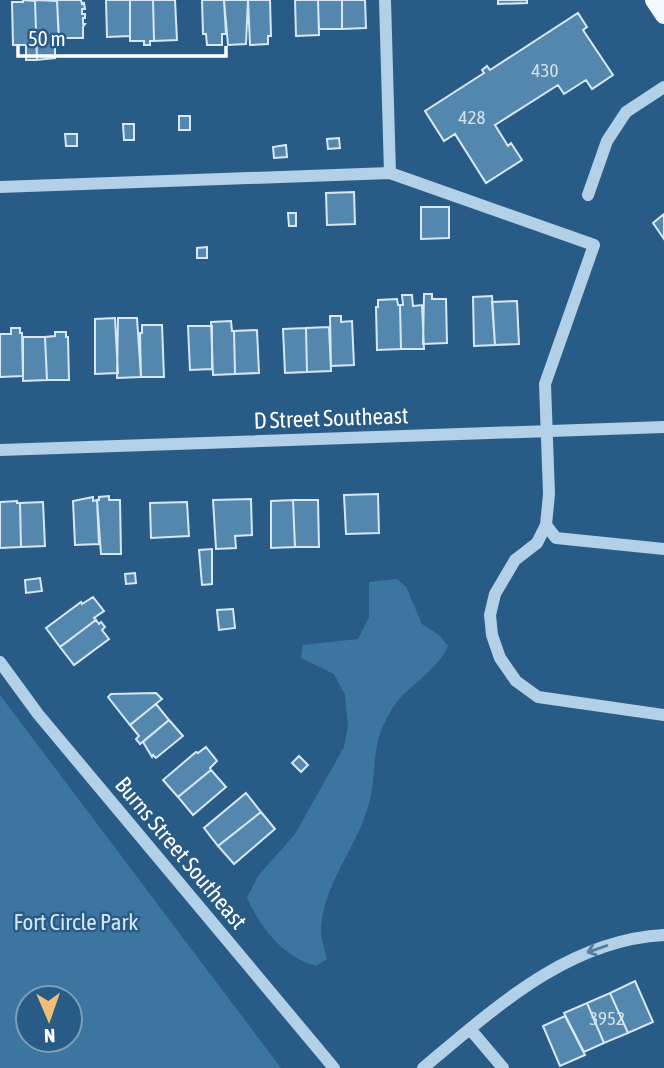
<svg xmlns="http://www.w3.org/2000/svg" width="664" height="1068" font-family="'Asap Condensed',sans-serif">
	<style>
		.green { fill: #3d75a1; fill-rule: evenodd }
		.building { fill: #5487ae; stroke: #d6e8f6; stroke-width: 2 }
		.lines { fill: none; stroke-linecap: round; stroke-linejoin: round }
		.minor { stroke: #b2d0e7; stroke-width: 12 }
		.major { stroke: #f4f9fe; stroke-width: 18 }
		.oneway { stroke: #517ea2 }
		.labels { text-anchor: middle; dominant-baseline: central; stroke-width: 5; stroke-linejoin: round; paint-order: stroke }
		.number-label { font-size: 19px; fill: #d4e1eb }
		.street-label { font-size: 23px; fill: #fff; stroke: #285b85 }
		.park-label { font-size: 23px; fill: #d6e8f6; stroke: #285b85 }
	</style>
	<rect width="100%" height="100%" fill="#285b85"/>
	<path class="green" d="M 397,579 L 406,587 L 422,624 L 439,635 L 448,646 C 436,673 407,685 392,709 C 368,748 379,770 368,807 C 356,849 321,887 321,933 C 322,941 325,951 327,959 L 316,966 C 282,956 261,928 247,898 L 258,876 L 295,834 L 344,747 L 348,726 L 345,695 L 334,674 L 301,658 L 303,645 L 358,639 L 369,617 L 369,582 Z
		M 0,695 L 281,1068 L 0,1068 ZM 28,998 L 70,998 L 70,1040 L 28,1040 Z"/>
	<path class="building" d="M 23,0 L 35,1 L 37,60 L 26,60 L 26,45 L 13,45 L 12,2 L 23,2 Z
		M 37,0 L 57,1 L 59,44 L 55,44 L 55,58 L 37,60 L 35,1 Z
		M 81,0 L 82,4 L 84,3 L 85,9 L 82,9 L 82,14 L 85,14 L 85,18 L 83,18 L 83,24 L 85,24 L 83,27 L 83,38 L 59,38 L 57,0 Z
		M 106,0 L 130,0 L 130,36 L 107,37 Z
		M 130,0 L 153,0 L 154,41 L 150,41 L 150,45 L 144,45 L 144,41 L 130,41 Z
		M 153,0 L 175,0 L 177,40 L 154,41 Z
		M 202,0 L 224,0 L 226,34 L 222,34 L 222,45 L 207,45 L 206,34 L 203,34 Z
		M 224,0 L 248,0 L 246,44 L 228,45 Z
		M 248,0 L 270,0 L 271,36 L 268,36 L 268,44 L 250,45 Z
		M 295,0 L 318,0 L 319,35 L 296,36 Z
		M 318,0 L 342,0 L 342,29 L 319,29 Z
		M 342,0 L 365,0 L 366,28 L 342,29 Z
		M 498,0 L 527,0 L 527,3 L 498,4 Z
		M 578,13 L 587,27 L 583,30 L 613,75 L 592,89 L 586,80 L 564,94 L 558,85 L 495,125 L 508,146 L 511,143 L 522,160 L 486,183 L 455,134 L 444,141 L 425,111 L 484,73 L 482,70 L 487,66 L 490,70 Z
		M 179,116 L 190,116 L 190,130 L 179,130 Z
		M 123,124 L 134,124 L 134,140 L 124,140 Z
		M 65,134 L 77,134 L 77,146 L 66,146 Z
		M 339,138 L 340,148 L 328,149 L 327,139 Z
		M 286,145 L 287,157 L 274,158 L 273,147 Z
		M 354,192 L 355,224 L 327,225 L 326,193 Z
		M 421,207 L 449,207 L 449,238 L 421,239 Z
		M 288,213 L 296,213 L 296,226 L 289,226 Z
		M 664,214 L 664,239 L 653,223 Z
		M 207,247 L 207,258 L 197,258 L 197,248 Z
		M 424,294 L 432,294 L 432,299 L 446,299 L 447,343 L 423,344 Z
		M 402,295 L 412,295 L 413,306 L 422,305 L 424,349 L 401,349 L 400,305 L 403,305 Z
		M 492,296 L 495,345 L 474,346 L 473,297 Z
		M 397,299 L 398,305 L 400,305 L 401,349 L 377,350 L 376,307 L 378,307 L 378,300 Z
		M 517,301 L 519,344 L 495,345 L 492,302 Z
		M 330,316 L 341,316 L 341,322 L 352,321 L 354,365 L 331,366 Z
		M 115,318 L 118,373 L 95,374 L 95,319 Z
		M 118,318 L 137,318 L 141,377 L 117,378 Z
		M 231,321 L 232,331 L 234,331 L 235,374 L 213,375 L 211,322 Z
		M 142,325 L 162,325 L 164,377 L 141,377 L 140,333 L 142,333 Z
		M 188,326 L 212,326 L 212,369 L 190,370 Z
		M 329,327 L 331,371 L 307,372 L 306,328 Z
		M 11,328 L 20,328 L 20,333 L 22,333 L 23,376 L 0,377 L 0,334 L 11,334 Z
		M 306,328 L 307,372 L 285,373 L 283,329 Z
		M 257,330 L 259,373 L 235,374 L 234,331 Z
		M 55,332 L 66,332 L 66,337 L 68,337 L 69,380 L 47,380 L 45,337 L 55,336 Z
		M 23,337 L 45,337 L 47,380 L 23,381 Z
		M 378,494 L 379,533 L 346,534 L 344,495 Z
		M 109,496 L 109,500 L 120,500 L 121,554 L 101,554 L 97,500 L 99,500 L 99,497 Z
		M 93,497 L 93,501 L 97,500 L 99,544 L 75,545 L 73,501 Z
		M 251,499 L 252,535 L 235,536 L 236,548 L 216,549 L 213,500 Z
		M 293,500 L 318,500 L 319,547 L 295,547 Z
		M 293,500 L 295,547 L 271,548 L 271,501 Z
		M 17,501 L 17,503 L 20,503 L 21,547 L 0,548 L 0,502 Z
		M 43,502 L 45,546 L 21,547 L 20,503 Z
		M 187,502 L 189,536 L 151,538 L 150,503 Z
		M 212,549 L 212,584 L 202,585 L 199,550 Z
		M 135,573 L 136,583 L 126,584 L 125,574 Z
		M 40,578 L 42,591 L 26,593 L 25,580 Z
		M 93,597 L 104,611 L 94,618 L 96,620 L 60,647 L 46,628 L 81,602 L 82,604 Z
		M 233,609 L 235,628 L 219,630 L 217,610 Z
		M 96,620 L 99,624 L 101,622 L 105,627 L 102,630 L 109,639 L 74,665 L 60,647 Z
		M 156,693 L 162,699 L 130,725 L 108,697 L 111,694 Z
		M 156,704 L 169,720 L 140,744 L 136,739 L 139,736 L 130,725 Z
		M 169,720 L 183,736 L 156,758 L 153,755 L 152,757 L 143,742 Z
		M 206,747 L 217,761 L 210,768 L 211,770 L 178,797 L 163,780 L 196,752 L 198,753 Z
		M 299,756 L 308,765 L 301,772 L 292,763 Z
		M 211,770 L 226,787 L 193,815 L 178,797 Z
		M 246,793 L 261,812 L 218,846 L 204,828 Z
		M 261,812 L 275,829 L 234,864 L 218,846 Z
		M 635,981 L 653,1022 L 628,1033 L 610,993 Z
		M 610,993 L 628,1033 L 604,1043 L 587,1003 Z
		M 587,1003 L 604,1043 L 584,1052 L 564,1013 Z
		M 565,1016 L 585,1055 L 560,1066 L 543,1026 Z"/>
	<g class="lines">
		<path class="minor" d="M 385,0 L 390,173
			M 0,187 L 390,173 L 594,245 L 545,384 L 549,494 L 546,525 L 537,543 L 515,560 L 495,594 L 490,615 L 492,635 L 500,658 L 516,681 L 538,697 L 664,715
			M 588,195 L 607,141 L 626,112 L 664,87
			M 0,450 L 664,427
			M 546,525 L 556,538 L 664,549
			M 0,662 L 38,714 L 334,1068
			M 470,1029 L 503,1068
			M 423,1068 C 494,1009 567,940 664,935"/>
		<path class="major" d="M 654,0 L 664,15"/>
	</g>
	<defs><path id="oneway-shaft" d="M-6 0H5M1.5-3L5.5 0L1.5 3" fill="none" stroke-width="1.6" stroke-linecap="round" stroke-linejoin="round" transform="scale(1.75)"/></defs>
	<use class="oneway" href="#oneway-shaft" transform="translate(597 949) rotate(161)"/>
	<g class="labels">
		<g class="number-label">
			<text x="545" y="70">430</text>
			<text x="472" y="117">428</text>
			<text x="607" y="1018">3952</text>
		</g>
		<g class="street-label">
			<text transform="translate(331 418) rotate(-2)">D Street Southeast</text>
			<text transform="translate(181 853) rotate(50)">Burns Street Southeast</text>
		</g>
		<g class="park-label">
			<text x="76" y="922">Fort Circle Park</text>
		</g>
	</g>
	<g transform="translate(49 1019) rotate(178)"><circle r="33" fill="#285b85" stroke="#7e9db6" stroke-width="2"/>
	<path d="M0-5L12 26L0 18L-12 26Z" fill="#efbf78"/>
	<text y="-10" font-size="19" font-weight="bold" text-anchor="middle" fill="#ffffff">N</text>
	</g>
	<path d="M18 46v10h208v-10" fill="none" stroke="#ffffff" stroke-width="3.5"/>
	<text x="28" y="46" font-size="21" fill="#ffffff" stroke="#285b85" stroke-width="5" paint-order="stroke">50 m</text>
</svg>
